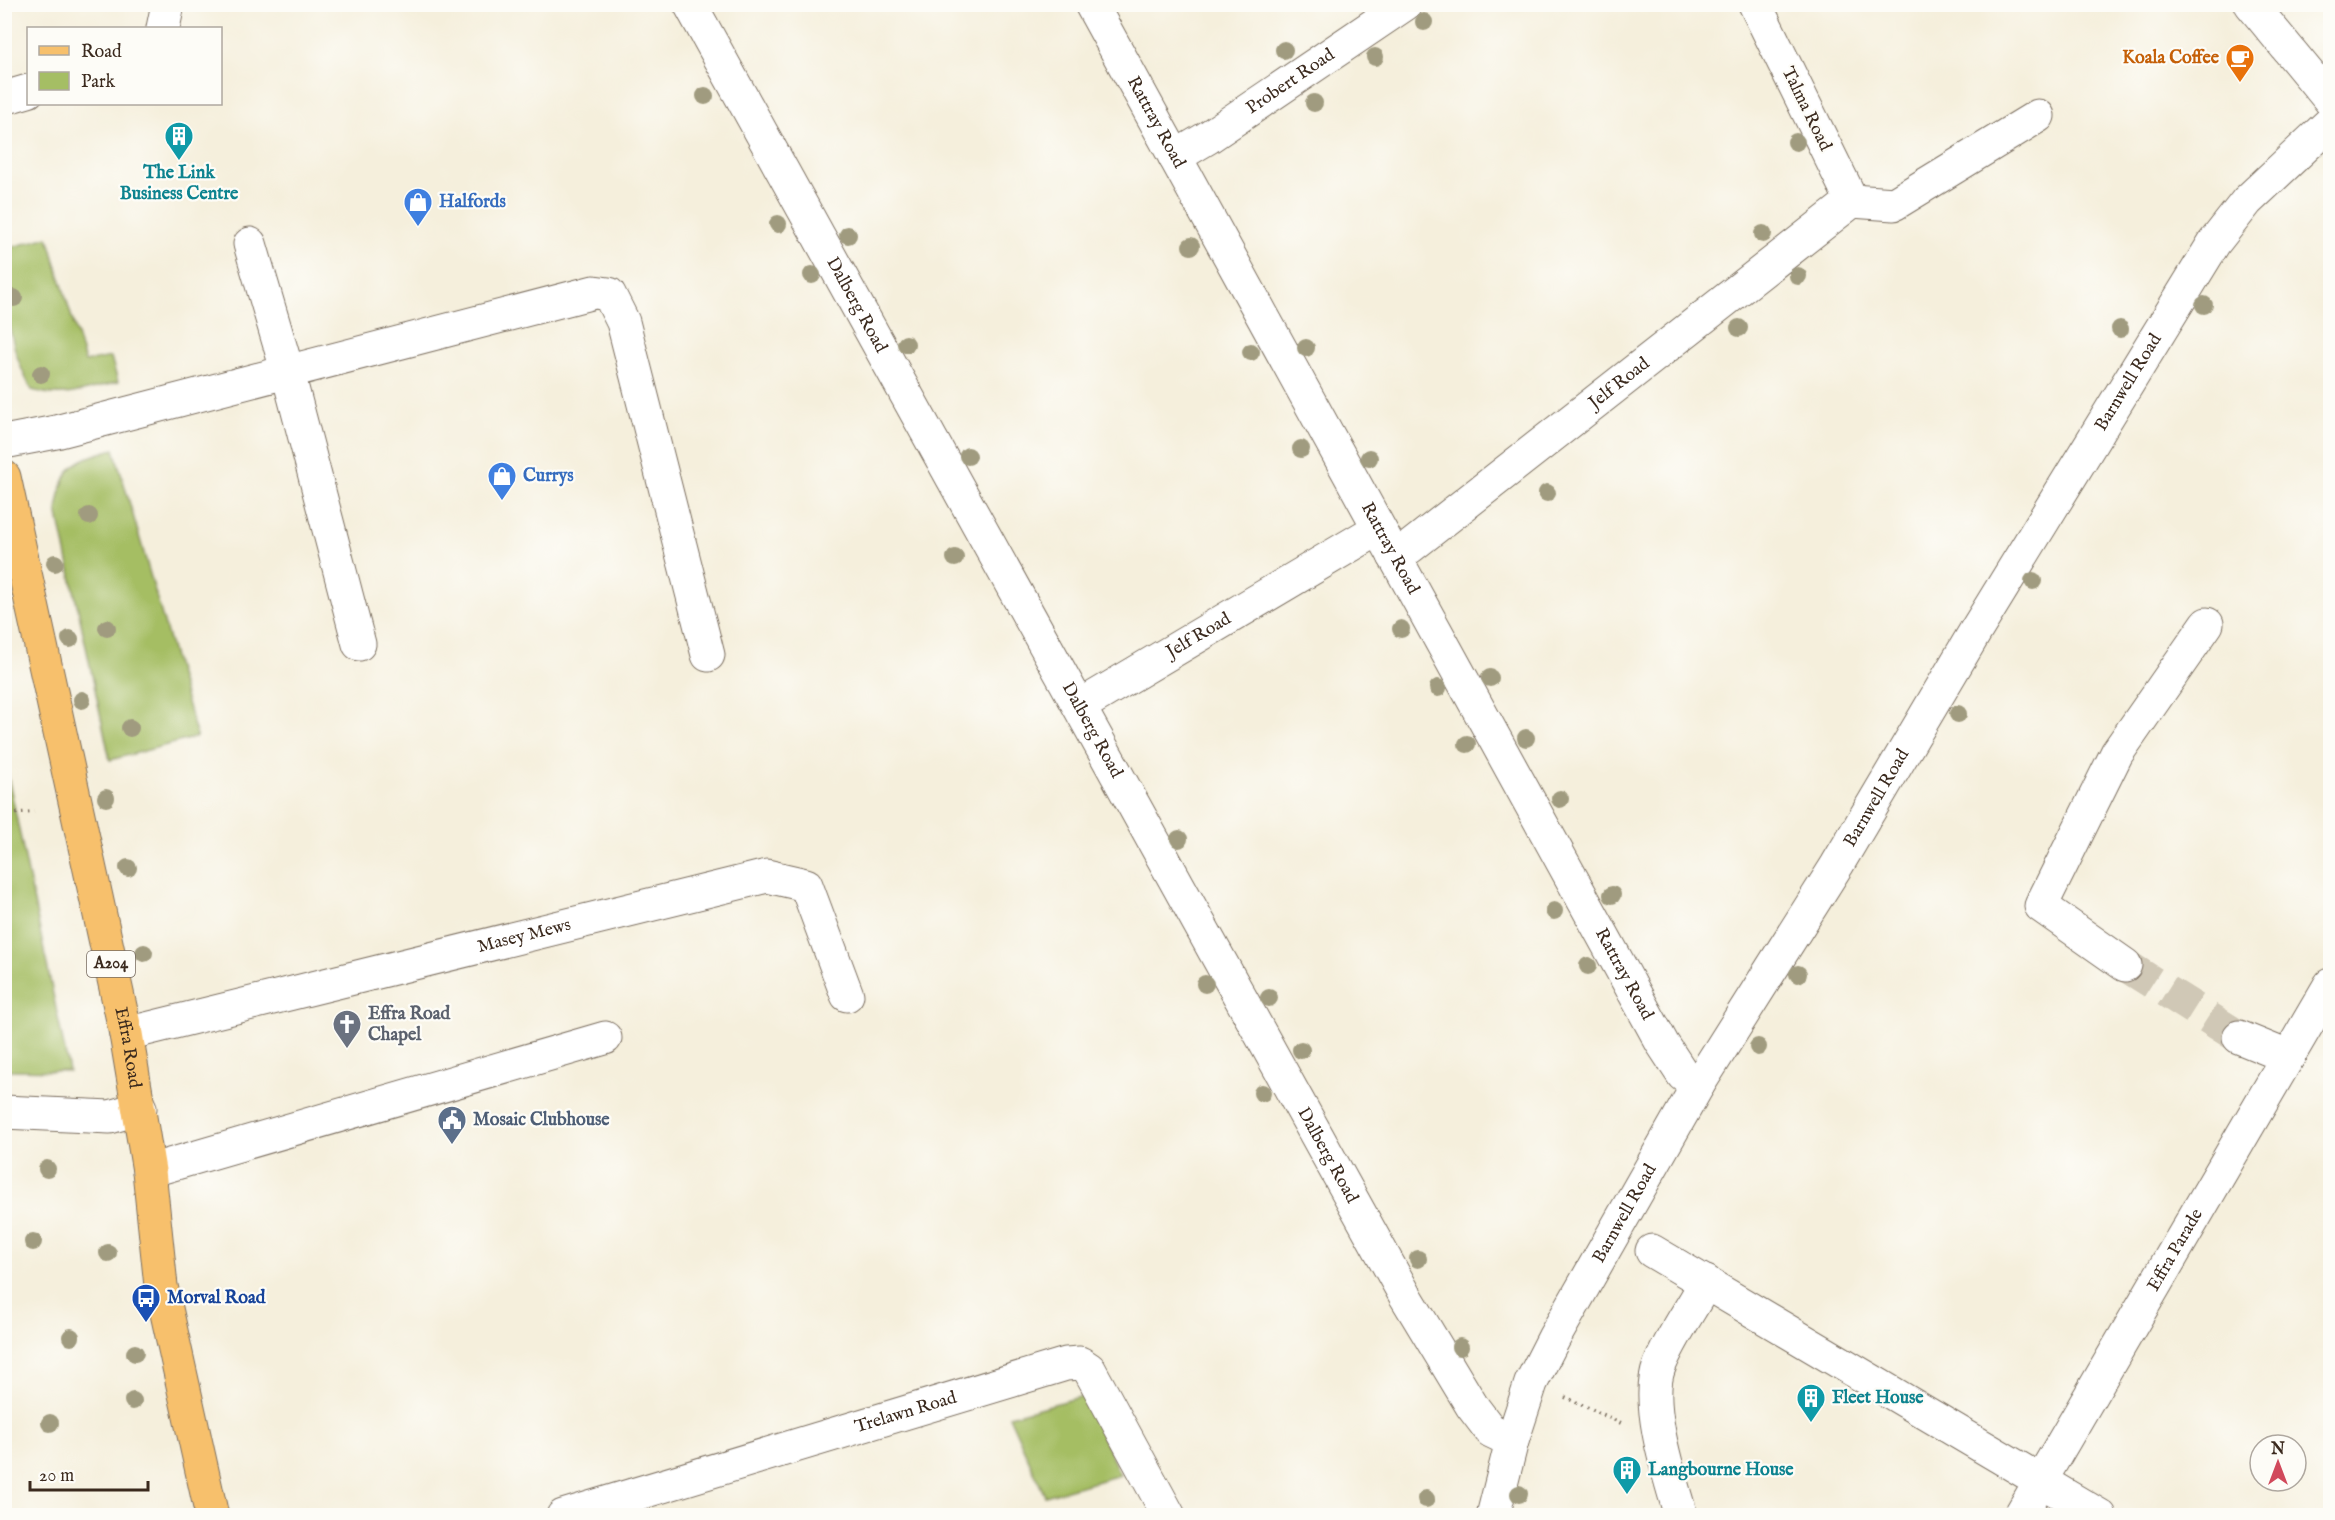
<svg xmlns="http://www.w3.org/2000/svg" width="2335" height="1520" font-family="'IM FELL English',serif">
	<style>
		.green { fill: #a5be64; stroke: #707441; stroke-width: 1.5 }
		.lines { fill: none; stroke-linecap: round; stroke-linejoin: round }
		.minor-tunnel { stroke: #d0c8b6; stroke-width: 33; stroke-dasharray: 33 16; stroke-linecap: butt }
		.minor-casing { stroke: #7c6f60; stroke-width: 35 }
		.major-casing { stroke: #7c6f60; stroke-width: 35 }
		.path { stroke: #7c6f60; stroke-width: 4; stroke-dasharray: 1.5 4.5; stroke-linecap: butt }
		.minor { stroke: #fff; stroke-width: 33 }
		.major { stroke: #f7c06c; stroke-width: 33 }
		.tree { fill: #a09b7f }
		.labels { text-anchor: middle; dominant-baseline: central; stroke-width: 4.5; stroke-linejoin: round; paint-order: stroke }
		.shield { fill: #fdfcf7; stroke: #75695f; stroke-width: 1.5 }
		.shield-label { font-size: 16px; font-weight: bold; fill: #3b2a1e }
		.food-label { font-size: 18px; font-weight: bold; fill: #c56008; stroke: #fdfcf7; text-anchor: end }
		.street-label { font-size: 18px; fill: #3b2a1e; stroke: #fdfcf7 }
		.culture-label { font-size: 18px; font-weight: bold; fill: #0d838f; stroke: #fdfcf7; text-anchor: start }
		.shop-label { font-size: 18px; font-weight: bold; fill: #366cbe; stroke: #fdfcf7; text-anchor: start }
		.worship-label { font-size: 18px; font-weight: bold; fill: #5b616d; stroke: #fdfcf7; text-anchor: start }
		.service-label { font-size: 18px; font-weight: bold; fill: #4e5e75; stroke: #fdfcf7; text-anchor: start }
		.transit-label { font-size: 18px; font-weight: bold; fill: #164399; stroke: #fdfcf7; text-anchor: start }
	</style>
	<rect width="100%" height="100%" fill="#fdfcf7"/>
	<filter id="ink" filterUnits="userSpaceOnUse"><feTurbulence type="fractalNoise" baseFrequency=".0167" numOctaves="2"/><feDisplacementMap in="SourceGraphic" scale="12" xChannelSelector="R" yChannelSelector="G"/><feConvolveMatrix kernelMatrix="1 2 1 2 8 2 1 2 1" color-interpolation-filters="sRGB"/></filter>
	<filter id="wash" filterUnits="userSpaceOnUse"><feTurbulence type="fractalNoise" baseFrequency=".008" numOctaves="4" result="noise"/><feDisplacementMap in="SourceGraphic" scale="24" xChannelSelector="R" yChannelSelector="G"/><feGaussianBlur stdDeviation="1.35" result="paint"/><feColorMatrix in="noise" values="0 0 0 0 0 0 0 0 0 0 0 0 0 0 0 0 0 1.4 0 .05"/><feComposite in="paint" operator="in"/></filter>
	<g filter="url(#wash)">
		<rect width="100%" height="100%" fill="#f5efdc"/>
		<path class="green" d="M 48,237 L 85,362 L 111,357 L 118,382 C 86,390 64,400 32,390 C 7,347 4,296 5,249 Z
			M 114,449 L 197,737 L 110,760 L 57,510 C 64,465 72,461 114,449 Z
			M 5,762 L 69,1071 L 5,1070 Z
			M 1084,1396 L 1120,1475 L 1045,1496 L 1009,1416 Z"/>
	</g>
	<g filter="url(#ink)">
		<g class="lines">
			<path class="minor-tunnel" d="M 2125,965 L 2239,1037"/>
			<g class="minor-casing">
				<g id="minor">
					<path id="s1" d="M 690,4 L 1405,1295 L 1472,1406 L 1491,1431 L 1512,1441"/>
					<path id="s2" d="M 1091,4 L 1662,1043 L 1683,1075 L 1698,1085"/>
					<path d="M 2251,4 L 2330,100"/>
					<path d="M 163,28 L 168,4"/>
					<path d="M 4,98 L 28,91"/>
					<path id="s3" d="M 1175,157 L 1207,138 L 1405,4"/>
					<path d="M 1852,201 L 1894,204 L 2038,116"/>
					<path d="M 250,244 L 288,373 L 359,644"/>
					<path d="M 4,442 L 56,432 L 594,292 L 609,294 L 623,322 L 708,655"/>
					<path id="s4" d="M 1394,556 L 1410,547 L 1852,201 L 1755,4"/>
					<path id="s5" d="M 1080,706 L 1378,529"/>
					<path d="M 2125,965 L 2041,906 L 2117,753 L 2207,624"/>
					<path id="s6" d="M 126,1034 L 767,876 L 806,885 L 847,995"/>
					<path d="M 2239,1037 L 2288,1057"/>
					<path d="M 4,1112 L 110,1117 L 140,1108"/>
					<path d="M 149,1171 L 605,1038"/>
					<path d="M 1652,1251 L 2100,1516"/>
					<path id="s7" d="M 563,1516 L 1066,1364 L 1080,1363 L 1089,1369 L 1169,1516"/>
					<path id="s8" d="M 1493,1516 L 1512,1441 L 1531,1383 L 1554,1338 L 1698,1085 L 1837,865 L 1975,632 L 2214,243 L 2247,201 L 2330,123"/>
					<path d="M 1681,1516 C 1670,1478 1645,1404 1659,1367 C 1670,1338 1691,1310 1706,1282"/>
					<path id="s9" d="M 2020,1516 L 2330,985"/>
				</g>
			</g>
			<g class="major-casing">
				<g id="major">
					<path id="s10" d="M 4,477 L 126,1034 L 149,1171 L 161,1286 L 212,1516"/>
				</g>
			</g>
			<path class="path" d="M 4,814 L 34,812
				M 1565,1397 L 1621,1423"/>
			<use href="#minor" class="minor"/>
			<use href="#major" class="major"/>
		</g>
		<g class="tree">
			<circle cx="1424" cy="22" r="9"/>
			<circle cx="1284" cy="50" r="9"/>
			<circle cx="1375" cy="57" r="9"/>
			<circle cx="705" cy="96" r="9"/>
			<circle cx="1314" cy="103" r="9"/>
			<circle cx="1796" cy="142" r="9"/>
			<circle cx="778" cy="224" r="9"/>
			<circle cx="1763" cy="234" r="9"/>
			<circle cx="848" cy="235" r="9"/>
			<circle cx="1191" cy="246" r="9"/>
			<circle cx="812" cy="275" r="9"/>
			<circle cx="1798" cy="276" r="9"/>
			<circle cx="14" cy="298" r="9"/>
			<circle cx="2204" cy="305" r="9"/>
			<circle cx="1739" cy="328" r="9"/>
			<circle cx="2120" cy="329" r="9"/>
			<circle cx="906" cy="344" r="9"/>
			<circle cx="1306" cy="348" r="9"/>
			<circle cx="1251" cy="352" r="9"/>
			<circle cx="41" cy="374" r="9"/>
			<circle cx="1301" cy="449" r="9"/>
			<circle cx="968" cy="456" r="9"/>
			<circle cx="1369" cy="458" r="9"/>
			<circle cx="1547" cy="493" r="9"/>
			<circle cx="89" cy="516" r="9"/>
			<circle cx="955" cy="558" r="9"/>
			<circle cx="55" cy="563" r="9"/>
			<circle cx="2033" cy="581" r="9"/>
			<circle cx="107" cy="628" r="9"/>
			<circle cx="1401" cy="629" r="9"/>
			<circle cx="70" cy="639" r="9"/>
			<circle cx="1490" cy="678" r="9"/>
			<circle cx="1438" cy="688" r="9"/>
			<circle cx="82" cy="700" r="9"/>
			<circle cx="1958" cy="714" r="9"/>
			<circle cx="130" cy="728" r="9"/>
			<circle cx="1526" cy="738" r="9"/>
			<circle cx="1467" cy="744" r="9"/>
			<circle cx="106" cy="798" r="9"/>
			<circle cx="1560" cy="799" r="9"/>
			<circle cx="1179" cy="839" r="9"/>
			<circle cx="128" cy="868" r="9"/>
			<circle cx="1612" cy="895" r="9"/>
			<circle cx="1554" cy="911" r="9"/>
			<circle cx="144" cy="953" r="9"/>
			<circle cx="1588" cy="966" r="9"/>
			<circle cx="1798" cy="974" r="9"/>
			<circle cx="1205" cy="984" r="9"/>
			<circle cx="1269" cy="998" r="9"/>
			<circle cx="1758" cy="1047" r="9"/>
			<circle cx="1301" cy="1050" r="9"/>
			<circle cx="1262" cy="1093" r="9"/>
			<circle cx="47" cy="1169" r="9"/>
			<circle cx="33" cy="1242" r="9"/>
			<circle cx="108" cy="1253" r="9"/>
			<circle cx="1418" cy="1259" r="9"/>
			<circle cx="71" cy="1337" r="9"/>
			<circle cx="1460" cy="1347" r="9"/>
			<circle cx="135" cy="1353" r="9"/>
			<circle cx="133" cy="1401" r="9"/>
			<circle cx="50" cy="1423" r="9"/>
			<circle cx="1519" cy="1494" r="9"/>
			<circle cx="1426" cy="1499" r="9"/>
		</g>
	</g>
	<defs>
		<g id="cafe-pin" transform="scale(1.5)"><path d="M0 17L-7.5 6A9.5 9.5 0 1 1 7.5 6Z" fill="#e8710a" stroke="#fdfcf7"/><path d="M-5.5-4.5H6V0H3Q3 3.5 0 3.5H-2.5Q-5.5 3.5-5.5 0ZM3-3.2v2h1.7v-2ZM-6 4.5H4V6H-6Z" fill="#fff"/></g>
		<g id="building-pin" transform="scale(1.5)"><path d="M0 17L-7.5 6A9.5 9.5 0 1 1 7.5 6Z" fill="#0f9aa8" stroke="#fdfcf7"/><path d="M-4-6H4V6H1V3H-1V6H-4ZM-2.5-4.3h1.7v1.8h-1.7ZM.8-4.3h1.7v1.8H.8ZM-2.5-1h1.7V.8h-1.7ZM.8-1h1.7V.8H.8Z" fill="#fff"/></g>
		<g id="shop-pin" transform="scale(1.5)"><path d="M0 17L-7.5 6A9.5 9.5 0 1 1 7.5 6Z" fill="#3f7fe0" stroke="#fdfcf7"/><path d="M-5-2.5h2.3a2.7 3.5 0 0 1 5.4 0H5L5.5 6h-11ZM-1.5-2.5h3a1.5 2.3 0 0 0-3 0Z" fill="#fff"/></g>
		<g id="church-pin" transform="scale(1.5)"><path d="M0 17L-7.5 6A9.5 9.5 0 1 1 7.5 6Z" fill="#6b7280" stroke="#fdfcf7"/><path d="M-1.2-6h2.4v3.5h3.3v2.4h-3.3V6h-2.4V-.1h-3.3v-2.4h3.3Z" fill="#fff"/></g>
		<g id="civic-pin" transform="scale(1.5)"><path d="M0 17L-7.5 6A9.5 9.5 0 1 1 7.5 6Z" fill="#5c6f8a" stroke="#fdfcf7"/><path d="M-.6-6.5H3V-4.5H.6V-3L4-1V1h2V6H-6V1h2V-1L-.6-3ZM-1.2 2.5V6h2.4V2.5Z" fill="#fff"/></g>
		<g id="bus-pin" transform="scale(1.5)"><path d="M0 17L-7.5 6A9.5 9.5 0 1 1 7.5 6Z" fill="#1a4fb4" stroke="#fdfcf7"/><path d="M-5-6H5V4H4V6H2V4H-2V6H-4V4H-5ZM-3.5-4V0h7V-4ZM-3.5 1.2v1.5H-2V1.2ZM2 1.2v1.5H3.5V1.2Z" fill="#fff"/></g>
	</defs>
	<g fill-rule="evenodd">
		<use href="#cafe-pin" x="2240" y="58"/>
		<use href="#building-pin" x="179" y="136"/>
		<use href="#shop-pin" x="418" y="202"/>
		<use href="#shop-pin" x="502" y="476"/>
		<use href="#church-pin" x="347" y="1024"/>
		<use href="#civic-pin" x="452" y="1120"/>
		<use href="#bus-pin" x="146" y="1298"/>
		<use href="#building-pin" x="1811" y="1398"/>
		<use href="#building-pin" x="1627" y="1470"/>
	</g>
	<g class="labels">
		<rect class="shield" x="87" y="951" width="48" height="26" rx="4.5"/>
		<g class="shield-label">
			<text x="111" y="964">A204</text>
		</g>
		<g class="food-label">
			<text x="2219" y="58">Koala Coffee</text>
		</g>
		<g class="street-label">
			<text stroke="none"><textPath href="#s3" startOffset="138">Probert Road</textPath></text>
			<text transform="translate(1806 109) rotate(64)">Talma Road</text>
			<text stroke="none"><textPath href="#s2" startOffset="135">Rattray Road</textPath></text>
			<text stroke="none"><textPath href="#s1" startOffset="344">Dalberg Road</textPath></text>
			<text stroke="none"><textPath href="#s8" startOffset="1304">Barnwell Road</textPath></text>
			<text stroke="none"><textPath href="#s4" startOffset="284">Jelf Road</textPath></text>
			<text stroke="none"><textPath href="#s2" startOffset="621">Rattray Road</textPath></text>
			<text stroke="none"><textPath href="#s5" startOffset="138">Jelf Road</textPath></text>
			<text stroke="none"><textPath href="#s1" startOffset="830">Dalberg Road</textPath></text>
			<text stroke="none"><textPath href="#s8" startOffset="818">Barnwell Road</textPath></text>
			<text stroke="none"><textPath href="#s6" startOffset="410">Masey Mews</textPath></text>
			<text stroke="none"><textPath href="#s2" startOffset="1107">Rattray Road</textPath></text>
			<text stroke="none"><textPath href="#s10" startOffset="584">Effra Road</textPath></text>
			<text stroke="none"><textPath href="#s1" startOffset="1316">Dalberg Road</textPath></text>
			<text stroke="none"><textPath href="#s8" startOffset="332">Barnwell Road</textPath></text>
			<text stroke="none"><textPath href="#s9" startOffset="308">Effra Parade</textPath></text>
			<text stroke="none"><textPath href="#s7" startOffset="358">Trelawn Road</textPath></text>
		</g>
		<g class="culture-label">
			<text x="179" y="173" text-anchor="middle">The Link<tspan x="179" dy="21">Business Centre</tspan></text>
			<text x="1832" y="1398">Fleet House</text>
			<text x="1648" y="1470">Langbourne House</text>
		</g>
		<g class="shop-label">
			<text x="439" y="202">Halfords</text>
			<text x="523" y="476">Currys</text>
		</g>
		<g class="worship-label">
			<text x="368" y="1014">Effra Road<tspan x="368" dy="21">Chapel</tspan></text>
		</g>
		<g class="service-label">
			<text x="473" y="1120">Mosaic Clubhouse</text>
		</g>
		<g class="transit-label">
			<text x="167" y="1298">Morval Road</text>
		</g>
	</g>
	<rect width="2335" height="1520" fill="none" stroke="#fdfcf7" stroke-width="24"/>
	<rect x="27" y="27" width="195" height="78" fill="#fdfcf7" stroke="#afa8a0" stroke-width="1.5"/>
	<rect x="39" y="46" width="30" height="9" fill="#f7c06c" stroke="#afa8a0" stroke-width="1.5"/>
	<text x="81" y="57" font-size="18" fill="#3b2a1e">Road</text>
	<rect x="39" y="72" width="30" height="18" fill="#a5be64" stroke="#afa8a0" stroke-width="1.5"/>
	<text x="81" y="87" font-size="18" fill="#3b2a1e">Park</text>
	<g transform="translate(2278 1463)"><circle r="28" fill="#fdfcf7" stroke="#afa8a0" stroke-width="1.5"/>
	<path d="M0-4.5L10 22L0 15L-10 22Z" fill="#d1495b"/>
	<text y="-9" font-size="16" font-weight="bold" text-anchor="middle" fill="#3b2a1e">N</text>
	</g>
	<path d="M30 1481v9h118v-9" fill="none" stroke="#3b2a1e" stroke-width="3"/>
	<text x="39" y="1481" font-size="18" fill="#3b2a1e" stroke="#fdfcf7" stroke-width="4.5" paint-order="stroke">20 m</text>
</svg>
